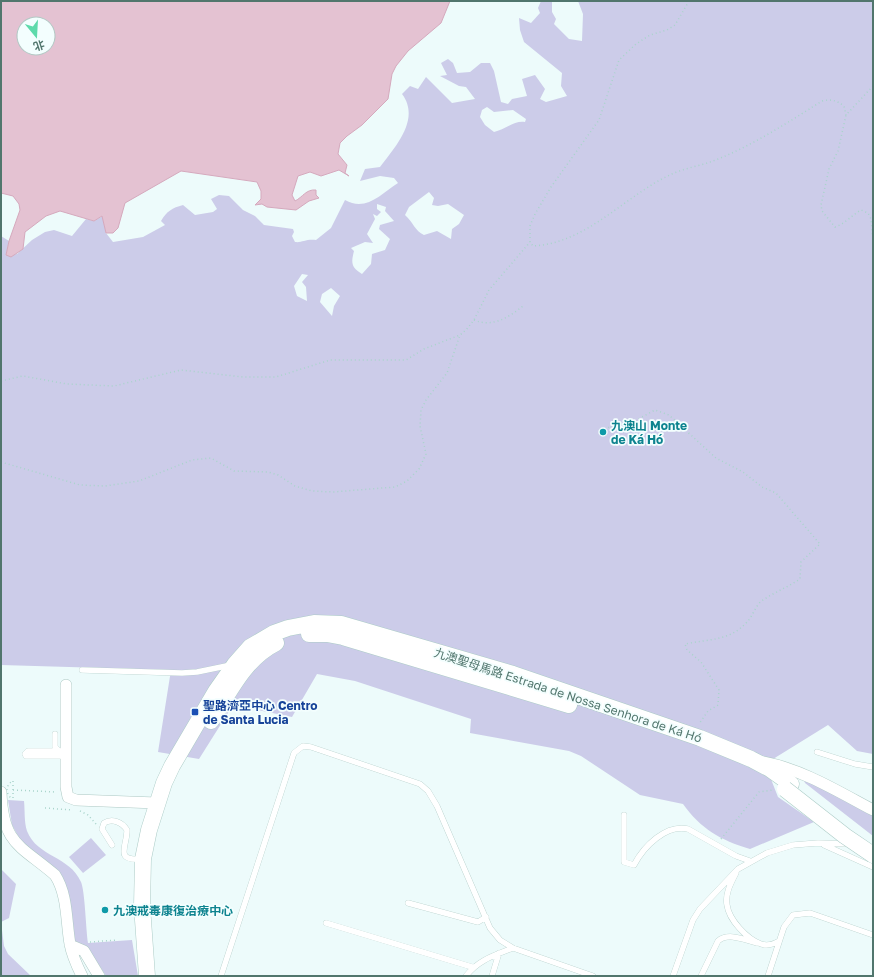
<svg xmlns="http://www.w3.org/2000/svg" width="874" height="977" font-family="'Golos Text','Noto Sans SC',sans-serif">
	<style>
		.green { fill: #cccce9; fill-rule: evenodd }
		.water { fill: #e4c2d2; stroke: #d5a9bd; fill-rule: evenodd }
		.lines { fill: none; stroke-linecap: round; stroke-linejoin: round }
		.lane-casing { stroke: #adc9c4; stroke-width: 6 }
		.street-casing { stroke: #adc9c4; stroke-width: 12 }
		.secondary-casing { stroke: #acccc7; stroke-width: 17 }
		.path { stroke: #a9d4cb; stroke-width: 1.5; stroke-dasharray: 1 3; stroke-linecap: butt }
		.lane { stroke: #fff; stroke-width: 5.5 }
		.street { stroke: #fff; stroke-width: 11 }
		.secondary { stroke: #fff; stroke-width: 16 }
		.secondary-bridge-casing { stroke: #acccc7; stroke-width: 17; stroke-linecap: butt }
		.secondary-bridge { stroke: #fff; stroke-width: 16 }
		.culture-dot { fill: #0f9aa8; stroke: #f3fefe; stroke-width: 1.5 }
		.transit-dot { fill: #1a4fb4; stroke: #f3fefe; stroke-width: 1.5 }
		.labels { text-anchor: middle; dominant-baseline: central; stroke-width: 3.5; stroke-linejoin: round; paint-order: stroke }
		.culture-label { font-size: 12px; font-weight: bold; fill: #0d838f; stroke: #f3fefe; text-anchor: start }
		.street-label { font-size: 12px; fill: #51766d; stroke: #f3fefe }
		.transit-label { font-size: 12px; font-weight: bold; fill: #164399; stroke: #f3fefe; text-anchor: start }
	</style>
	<rect width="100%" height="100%" fill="#edfbfb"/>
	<path class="green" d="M 541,1 L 552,1 L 552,12 L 556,19 L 554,24 L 569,39 L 582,41 L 583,14 L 578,1 L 873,1 L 873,754 L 857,751 L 828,725 L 765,764 L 778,797 L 814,822 L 750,849 C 720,840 701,829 683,804 L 640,795 L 581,756 L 569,751 L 470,733 L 471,719 L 355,681 L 317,674 L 292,717 L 233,705 L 199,759 L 158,752 L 171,670 L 1,665 L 1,236 L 9,241 L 6,255 L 17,254 L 32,240 L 45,232 L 54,230 L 72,236 L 86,219 L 94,221 L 103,216 L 106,233 L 113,242 L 143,237 L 165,225 L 161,221 C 167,211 172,208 183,205 L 195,215 L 213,212 L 217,209 L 211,199 L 219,195 L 229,196 L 243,210 L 255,216 L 264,225 L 293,229 L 294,232 L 292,236 L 295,242 C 302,243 305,239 316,240 L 331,228 L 345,200 C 366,212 381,194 398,183 L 394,178 L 380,176 L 360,181 L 365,169 L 380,167 C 395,147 421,119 402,94 L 410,86 L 418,89 L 426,77 L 452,103 L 475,99 L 466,87 L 459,86 L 440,76 L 447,75 L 441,63 L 448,59 L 453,63 L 457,73 L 470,72 L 481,63 L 490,63 L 494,71 L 501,102 L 508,104 L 512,99 L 527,96 L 522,79 L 535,75 L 545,89 L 540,99 L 546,102 L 567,96 L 561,86 L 562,73 L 524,42 L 520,30 L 519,18 L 531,23 L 540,13 L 538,8 ZM 487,107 L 494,112 L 513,110 L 526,119 L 525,122 C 515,120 504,130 494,132 L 485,125 L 480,117 L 482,110 ZM 429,192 L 434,198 L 432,205 L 438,206 L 448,204 L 464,215 L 459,224 L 452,229 L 451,239 L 437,231 L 424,235 C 415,231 413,222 405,215 L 409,207 ZM 377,204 L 386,207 L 385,211 L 394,221 L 380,225 L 379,229 L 390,239 L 385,250 L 372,254 L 371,264 L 362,274 C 351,267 351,263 354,251 L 351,248 L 365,242 L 373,243 L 367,234 L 375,219 L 373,214 L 377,216 L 381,212 L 377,209 ZM 302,274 L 308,275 L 302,282 L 306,287 L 307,301 L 297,296 L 294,286 ZM 331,288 L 340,296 L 334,306 L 332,316 L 320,302 L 322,294 Z
		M 806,779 L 873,816 L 873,836 L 805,783 L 804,780 Z
		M 8,800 L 24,801 C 25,810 24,822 27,831 C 37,857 70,856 81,882 C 85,891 86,930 88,943 L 132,940 L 138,976 L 106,976 L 91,953 L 74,942 L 65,883 L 23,845 L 12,825 Z
		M 91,838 L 106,855 L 83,873 L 69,857 Z
		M 1,869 L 16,884 L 9,918 L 1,922 L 4,946 L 8,954 L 31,976 L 1,976 Z"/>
	<path class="water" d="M 1,1 L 450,1 L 441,23 L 408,51 L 396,66 L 392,74 L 388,99 L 362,125 L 347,136 L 340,143 L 338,154 L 347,165 L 345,173 L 349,176 L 339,170 L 321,176 L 310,172 L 298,176 L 292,195 L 295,201 C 303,197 306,189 316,190 L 316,195 L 319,198 L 309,201 L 296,210 L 267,207 L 262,204 L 255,205 L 261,199 L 261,191 L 257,182 L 181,171 L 125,203 L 118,228 L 113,233 L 106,233 L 102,216 L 94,221 L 60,211 L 46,216 L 25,232 L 23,249 L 11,257 L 6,255 L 9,241 L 20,210 L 19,204 L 13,196 L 1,193 ZM 24,24 L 48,24 L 48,48 L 24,48 Z"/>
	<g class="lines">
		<g class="lane-casing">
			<path id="lane" d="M 82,670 L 182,673 L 197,672 L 231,665
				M 55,734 L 55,747 L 59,751
				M 817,752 L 855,764 L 873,767
				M 66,756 L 26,756 L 25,754 L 28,751 L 66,751
				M 624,815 L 624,862 L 634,865 C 644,846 666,824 688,829 L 736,856 L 750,861
				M 112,845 L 102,829 L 104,823 C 112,818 122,822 127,830 C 127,847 114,861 141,859
				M 824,845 L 873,867
				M 736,873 C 731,883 725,893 727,905 C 729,920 747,939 761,944 C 767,946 774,944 779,941
				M 408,903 L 478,922 L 486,917
				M 326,923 L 472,967
				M 221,976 L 294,753 L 303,746 L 311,747 L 420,784 L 428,791 L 437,806 L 490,928 L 500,940 L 513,948 L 593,976
				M 466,976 C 478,960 495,955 513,948
				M 492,976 L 499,953
				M 673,976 L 693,920 L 700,909 L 738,869 L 767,853 L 793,845 L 818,843 L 849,844
				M 701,976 L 718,941 C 728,932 745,940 757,943
				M 768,976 L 784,927 L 793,915 L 810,913 L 873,935"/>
		</g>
		<g class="street-casing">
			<path id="street" d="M 66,685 L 66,787 L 68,797 L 76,800 L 157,803
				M 763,762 C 802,769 839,792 873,810
				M 1,792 C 3,845 20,845 55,875 C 68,895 66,922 70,944 C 72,955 77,966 82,976
				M 70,945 L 84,951 L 99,976"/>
		</g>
		<g class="secondary-casing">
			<path id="secondary" d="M 309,634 L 327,634 L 343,637 L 569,705
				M 211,721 C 229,693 244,659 276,643
				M 147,976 L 142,906 L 143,859 L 149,830 L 164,783 L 172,766 L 216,691 L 235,664 L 250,647 L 274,633 L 288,628 L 314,623 L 341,624 L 513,674 L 700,738 L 751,759 L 770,769 L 791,784"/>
		</g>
		<path class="path" d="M 689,1 L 675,25 L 667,30 L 650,35 L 636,44 L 619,60 L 599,120 L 551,187 L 535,214 L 530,226 L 530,242 L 533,246 C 588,243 625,195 672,174 C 685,168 700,166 713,161 C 752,146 787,123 822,101 C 831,99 836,100 844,106 L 846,115
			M 873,86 L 846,115 L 838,151 L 829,169 L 821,205 L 822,211 L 835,227 C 845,224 852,215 861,210 L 868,213 L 871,219 L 873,240
			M 474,320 C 493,328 509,317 523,306
			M 1,381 L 23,376 L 67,384 L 114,386 L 181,370 L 243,377 L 276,377 L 330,360 L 406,360 L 424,349 L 460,335 L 466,330 L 474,320 L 489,290 L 530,242
			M 603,433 L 606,428 L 631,423 L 655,410 L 669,415 L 716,458 L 743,472 L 762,487 L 776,493 L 820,544 L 801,562 L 800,579 C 788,587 775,592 763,600 C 756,604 753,616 747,622 C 730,641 709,639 685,644 L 687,650 L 701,662 L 719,690 L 718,705 L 708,711 L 699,724
			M 1,462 L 80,485 L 105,486 L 139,481 L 192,460 L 211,458 L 234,471 L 268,472 L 278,475 L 295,486 L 312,491 L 333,492 L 395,487 L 407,481 L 419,469 L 426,454 L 420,426 L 421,410 L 426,400 L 447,373 L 460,335
			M 13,781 L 13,798 L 11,798 C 5,793 6,784 13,781 Z
			M 13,790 L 56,792
			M 45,808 L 72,810
			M 80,811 L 88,815 L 96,824
			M 721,839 L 759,792 L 773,790
			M 90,942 L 117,940"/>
		<use href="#lane" class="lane"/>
		<use href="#street" class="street"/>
		<use href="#secondary" class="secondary"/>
		<g class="secondary-bridge-casing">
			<path id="secondary-bridge" d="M 785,789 L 845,836 L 873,855"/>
		</g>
		<use href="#secondary-bridge" class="secondary-bridge"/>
	</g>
	<g class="culture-dot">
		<circle cx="603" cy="432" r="4"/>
		<circle cx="105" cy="910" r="4"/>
	</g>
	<rect class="transit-dot" x="191" y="708" width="8" height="8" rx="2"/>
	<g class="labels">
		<g class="culture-label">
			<text x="611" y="425">九澳山 Monte<tspan x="611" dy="14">de Ká Hó</tspan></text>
			<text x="113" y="910">九澳戒毒康復治療中心</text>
		</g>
		<g class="street-label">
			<text transform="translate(568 695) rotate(18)">九澳聖母馬路 Estrada de Nossa Senhora de Ká Hó</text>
		</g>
		<g class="transit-label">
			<text x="203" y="705">聖路濟亞中心 Centro<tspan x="203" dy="14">de Santa Lucia</tspan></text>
		</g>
	</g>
	<rect width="874" height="977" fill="none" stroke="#51766d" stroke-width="4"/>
	<g transform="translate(36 36) rotate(162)"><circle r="19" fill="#f3fefe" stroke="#b2c8c4"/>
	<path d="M0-3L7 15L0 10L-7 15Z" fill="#5edaab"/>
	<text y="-6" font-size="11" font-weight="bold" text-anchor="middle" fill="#51766d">北</text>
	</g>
</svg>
